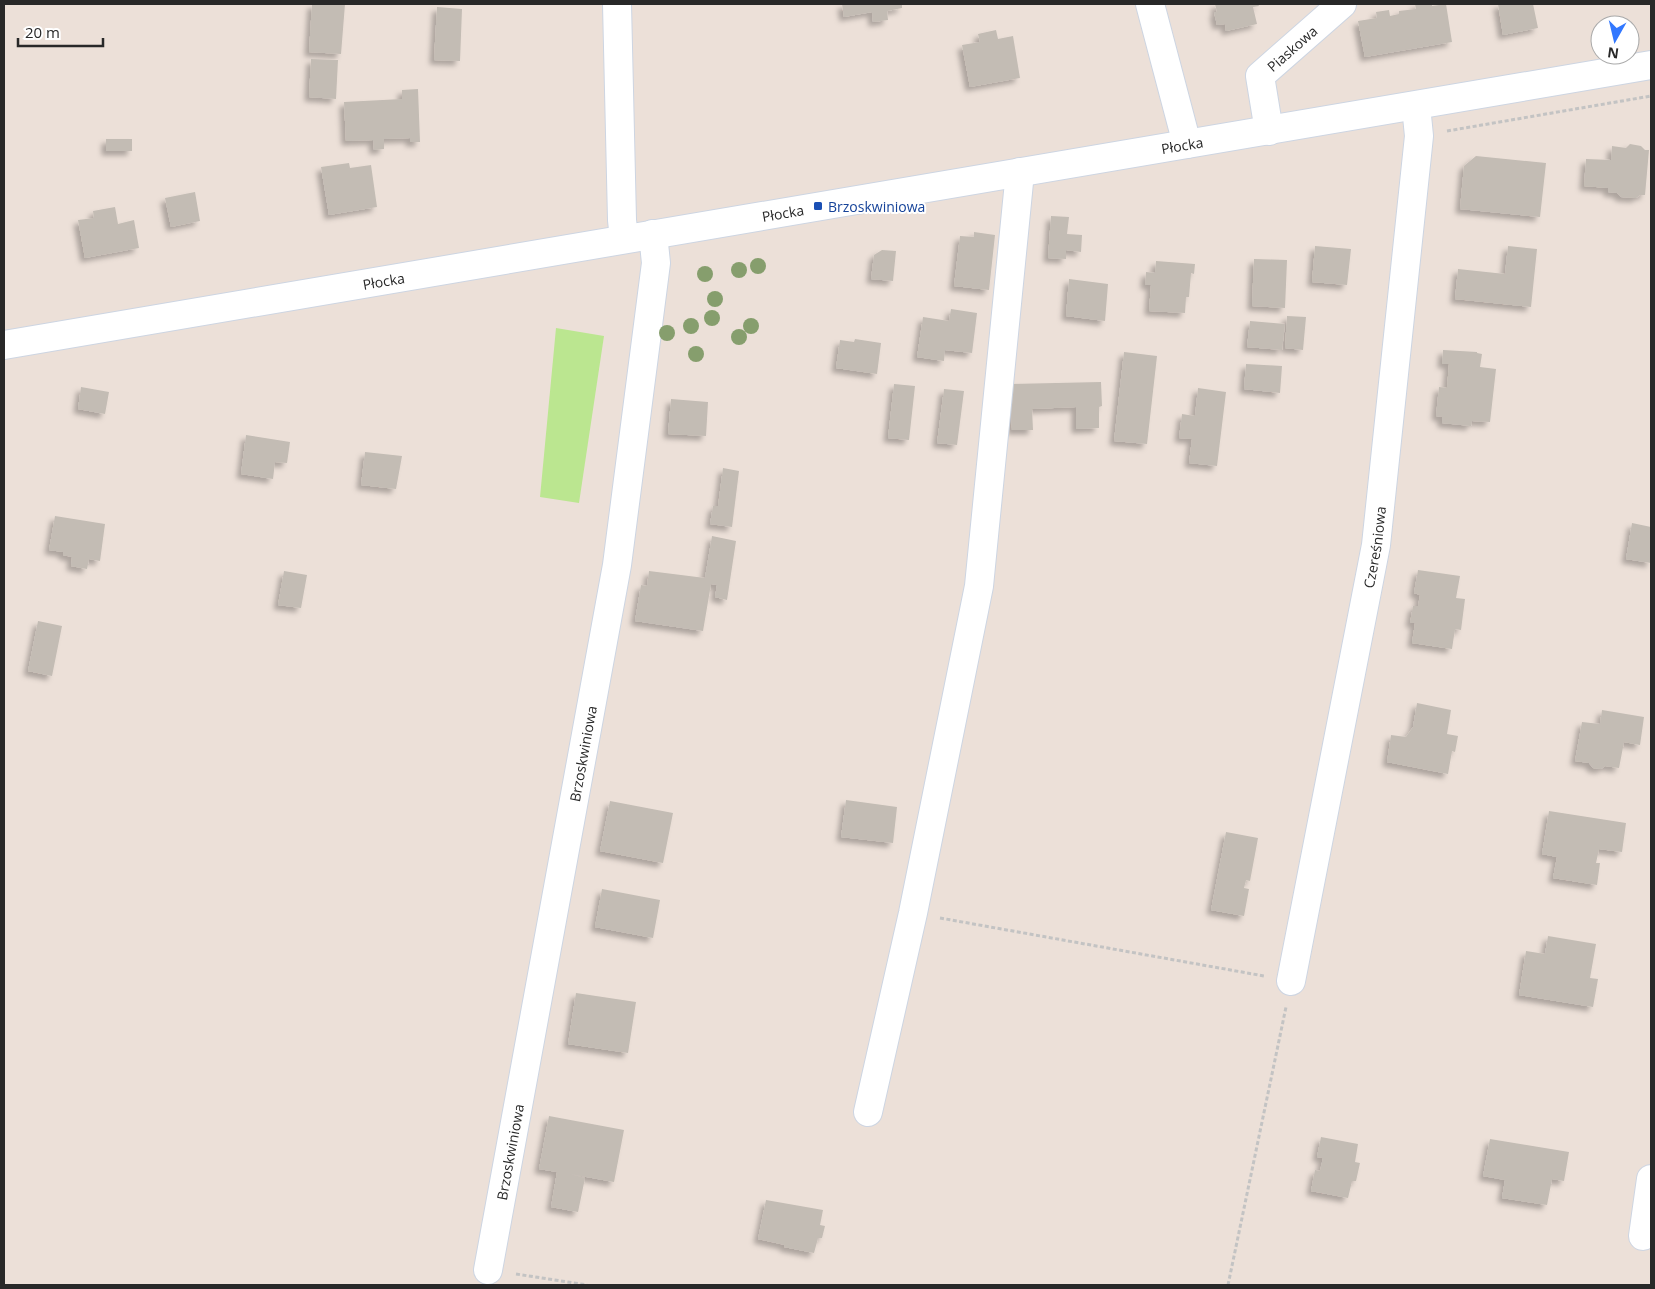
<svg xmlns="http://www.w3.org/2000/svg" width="1655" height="1289" font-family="'Open Sans',sans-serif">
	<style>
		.green { fill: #bbe690 }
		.building { fill: #c3bcb4; filter: url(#shadow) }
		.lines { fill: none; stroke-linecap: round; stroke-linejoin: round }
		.minor-casing { stroke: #cdd5e2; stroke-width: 30 }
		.path { stroke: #c3c3c3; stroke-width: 3; stroke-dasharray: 4 2.5; stroke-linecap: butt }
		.minor { stroke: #fff; stroke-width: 28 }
		.tree { fill: #869e6d }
		.transit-dot { fill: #1a4fb4; stroke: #fff; stroke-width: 2 }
		.labels { text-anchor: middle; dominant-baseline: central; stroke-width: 4; stroke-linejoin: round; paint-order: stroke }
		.street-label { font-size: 14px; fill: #282828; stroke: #fff }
		.transit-label { font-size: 14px; fill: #164399; stroke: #fff; text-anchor: start }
	</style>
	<defs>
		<filter id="shadow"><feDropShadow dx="-4.5" dy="4.5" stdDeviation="2.5" flood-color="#0004"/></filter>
	</defs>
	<rect width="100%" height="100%" fill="#ece0d8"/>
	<path class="green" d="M 556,328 L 604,336 L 579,503 L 540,497 Z"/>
	<path class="building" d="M 312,4 L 345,4 L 341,54 L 309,52 Z
		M 842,4 L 902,4 L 902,8 L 887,11 L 888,20 L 873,22 L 872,12 L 844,17 Z
		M 1215,4 L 1258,4 L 1259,6 L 1253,7 L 1257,24 L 1226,31 L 1225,24 L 1217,25 L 1214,12 L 1217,12 Z
		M 1415,4 L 1432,4 L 1432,6 L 1446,4 L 1452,42 L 1365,57 L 1358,21 L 1377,18 L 1376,12 L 1389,10 L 1390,16 L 1399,14 L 1399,11 L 1416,9 Z
		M 1498,4 L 1533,4 L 1538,28 L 1503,35 Z
		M 437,7 L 462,9 L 460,61 L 434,60 Z
		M 996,30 L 998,39 L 1013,36 L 1020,78 L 970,87 L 962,45 L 980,42 L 978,34 Z
		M 311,59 L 338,60 L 336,99 L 309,97 Z
		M 418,89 L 420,142 L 410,142 L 410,138 L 384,139 L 384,149 L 374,150 L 373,140 L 346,141 L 344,102 L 402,99 L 402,90 Z
		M 106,139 L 132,139 L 132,151 L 106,151 Z
		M 1630,144 L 1641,146 L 1645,150 L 1649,150 L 1645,195 L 1640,195 L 1636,198 L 1621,197 L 1617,193 L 1608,192 L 1608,188 L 1584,186 L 1586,159 L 1611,160 L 1612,146 L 1626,148 Z
		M 1476,156 L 1546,163 L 1540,217 L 1460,209 L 1464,166 Z
		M 349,163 L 350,168 L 371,165 L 377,207 L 329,215 L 321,167 Z
		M 195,192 L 200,221 L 171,227 L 165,198 Z
		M 115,207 L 118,224 L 134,220 L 139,248 L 85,258 L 78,220 L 94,218 L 93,211 Z
		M 1051,216 L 1069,217 L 1067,234 L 1082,235 L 1081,252 L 1066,250 L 1066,259 L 1048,258 Z
		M 974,232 L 995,235 L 989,290 L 954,286 L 960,236 L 974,237 Z
		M 1315,246 L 1351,249 L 1347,285 L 1312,282 Z
		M 1508,246 L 1537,249 L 1531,307 L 1455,299 L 1458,269 L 1505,274 Z
		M 882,250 L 896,251 L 893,281 L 871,279 L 874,255 Z
		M 1254,259 L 1287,260 L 1285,308 L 1252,306 Z
		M 1156,261 L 1195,264 L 1194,274 L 1191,273 L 1189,297 L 1186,297 L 1185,313 L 1149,311 L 1151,285 L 1145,285 L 1146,272 L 1155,273 Z
		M 1069,279 L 1108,284 L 1105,321 L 1066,316 Z
		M 951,309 L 977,313 L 972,353 L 945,350 L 944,361 L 917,357 L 923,317 L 949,321 Z
		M 1287,316 L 1306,317 L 1303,350 L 1285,348 Z
		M 1250,321 L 1285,324 L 1282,350 L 1247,347 Z
		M 855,339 L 881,343 L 877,374 L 836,368 L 840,340 L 854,342 Z
		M 1443,350 L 1477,352 L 1477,353 L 1482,354 L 1480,367 L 1496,369 L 1490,422 L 1472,421 L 1471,426 L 1442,423 L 1442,417 L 1436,416 L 1439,387 L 1447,388 L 1449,364 L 1442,364 Z
		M 1124,352 L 1157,356 L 1147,444 L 1114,441 Z
		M 1246,364 L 1282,366 L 1280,393 L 1244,389 Z
		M 1101,382 L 1102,406 L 1099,407 L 1099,428 L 1076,429 L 1076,407 L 1032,409 L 1033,430 L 1012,430 L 1010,384 Z
		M 894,384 L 915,386 L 909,440 L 888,438 Z
		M 81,387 L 109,392 L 105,414 L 78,409 Z
		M 1198,388 L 1226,392 L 1217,466 L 1189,463 L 1192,439 L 1179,438 L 1182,414 L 1195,416 Z
		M 944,389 L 964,391 L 957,445 L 937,443 Z
		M 671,399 L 708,402 L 706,436 L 668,434 Z
		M 246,435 L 290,442 L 287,463 L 275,462 L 273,479 L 241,474 Z
		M 365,452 L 402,456 L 396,489 L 361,485 Z
		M 723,468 L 739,471 L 732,527 L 710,524 L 713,506 L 718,506 Z
		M 55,516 L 105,524 L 100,561 L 89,559 L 87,569 L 71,566 L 72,557 L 63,555 L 63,552 L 49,550 Z
		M 1632,523 L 1651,527 L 1651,563 L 1626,559 Z
		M 712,536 L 736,541 L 727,600 L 715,597 L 717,585 L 711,584 L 703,631 L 635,621 L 641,585 L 647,586 L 649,571 L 705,578 Z
		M 1418,570 L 1460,576 L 1456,598 L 1465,599 L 1461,630 L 1455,629 L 1452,649 L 1412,643 L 1415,623 L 1410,623 L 1413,606 L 1418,606 L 1420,595 L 1414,593 Z
		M 284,571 L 307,575 L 301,608 L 278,605 Z
		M 38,621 L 62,626 L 52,676 L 28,671 Z
		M 1417,703 L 1451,710 L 1447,734 L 1458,736 L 1455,752 L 1452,751 L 1448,774 L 1387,762 L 1391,735 L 1406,737 L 1413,727 Z
		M 1602,710 L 1644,717 L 1640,745 L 1624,742 L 1619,768 L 1605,766 L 1601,769 L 1593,768 L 1589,763 L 1575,761 L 1582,722 L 1600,724 Z
		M 846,800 L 897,807 L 893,843 L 841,837 Z
		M 610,801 L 673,813 L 663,863 L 600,851 Z
		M 1549,811 L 1626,823 L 1622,852 L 1599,849 L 1596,863 L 1600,863 L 1597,885 L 1553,878 L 1557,857 L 1542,854 Z
		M 1226,832 L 1258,838 L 1250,881 L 1246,880 L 1244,888 L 1249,889 L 1244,916 L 1211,910 Z
		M 602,889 L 660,900 L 653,938 L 595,927 Z
		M 1548,936 L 1596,944 L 1590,978 L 1598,979 L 1593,1007 L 1519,995 L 1526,951 L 1545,954 Z
		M 576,993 L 636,1002 L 628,1053 L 568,1044 Z
		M 549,1116 L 624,1130 L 614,1182 L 570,1174 L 585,1178 L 578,1212 L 551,1207 L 557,1172 L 539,1169 Z
		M 1321,1137 L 1358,1144 L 1355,1162 L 1360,1163 L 1356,1181 L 1352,1181 L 1348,1198 L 1311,1191 L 1315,1170 L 1320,1171 L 1323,1158 L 1317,1157 Z
		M 1490,1139 L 1569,1152 L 1564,1181 L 1552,1179 L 1547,1205 L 1502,1198 L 1505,1180 L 1483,1176 Z
		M 766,1200 L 823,1210 L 820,1225 L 825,1226 L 822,1238 L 818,1238 L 814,1253 L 784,1247 L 785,1245 L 758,1239 Z"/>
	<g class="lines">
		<g class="minor-casing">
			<g id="minor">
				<path d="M 617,4 L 622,220 L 624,239"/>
				<path d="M 1150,4 L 1187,144"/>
				<path id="s1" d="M 1269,131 L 1260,76 L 1342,4"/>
				<path id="s2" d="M 4,345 L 1651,65"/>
				<path id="s3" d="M 1291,981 L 1376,545 L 1419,136 L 1416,106"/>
				<path d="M 868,1112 L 913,913 L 979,586 L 1020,172"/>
				<path d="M 1643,1236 L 1651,1179"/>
				<path id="s4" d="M 488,1270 L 617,565 L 656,263 L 653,234"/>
			</g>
		</g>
		<path class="path" d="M 1447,131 L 1651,96
			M 940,918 L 1264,976
			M 516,1274 L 587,1285
			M 1228,1285 L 1286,1007"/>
		<use href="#minor" class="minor"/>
	</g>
	<g class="tree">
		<circle cx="758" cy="266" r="8"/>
		<circle cx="739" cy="270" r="8"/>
		<circle cx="705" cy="274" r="8"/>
		<circle cx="715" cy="299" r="8"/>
		<circle cx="712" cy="318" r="8"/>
		<circle cx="691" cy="326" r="8"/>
		<circle cx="751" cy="326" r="8"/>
		<circle cx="667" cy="333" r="8"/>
		<circle cx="739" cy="337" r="8"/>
		<circle cx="696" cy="354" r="8"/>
	</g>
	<rect class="transit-dot" x="813" y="201" width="10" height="10" rx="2.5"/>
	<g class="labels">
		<g class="street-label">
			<text stroke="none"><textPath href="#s1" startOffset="98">Piaskowa</textPath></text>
			<text stroke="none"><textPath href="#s2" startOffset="1195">Płocka</textPath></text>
			<text stroke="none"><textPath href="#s2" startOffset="790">Płocka</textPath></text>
			<text stroke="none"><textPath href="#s2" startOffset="385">Płocka</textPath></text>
			<text stroke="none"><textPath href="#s3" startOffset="442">Czereśniowa</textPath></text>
			<text stroke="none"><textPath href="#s4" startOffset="525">Brzoskwiniowa</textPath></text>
			<text stroke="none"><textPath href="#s4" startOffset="120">Brzoskwiniowa</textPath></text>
		</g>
		<g class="transit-label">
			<text x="828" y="206">Brzoskwiniowa</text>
		</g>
	</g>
	<rect width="1655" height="1289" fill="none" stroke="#282828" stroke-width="10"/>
	<g transform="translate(1615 40) rotate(188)"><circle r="24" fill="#ffffff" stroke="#a9a9a9"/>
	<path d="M0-4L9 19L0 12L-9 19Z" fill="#3278ff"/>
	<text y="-8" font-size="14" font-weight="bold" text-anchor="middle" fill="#282828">N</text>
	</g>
	<path d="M18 38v8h85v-8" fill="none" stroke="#282828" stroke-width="2.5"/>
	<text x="25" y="38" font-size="15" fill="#282828" stroke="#ffffff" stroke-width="4" paint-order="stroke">20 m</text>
</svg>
